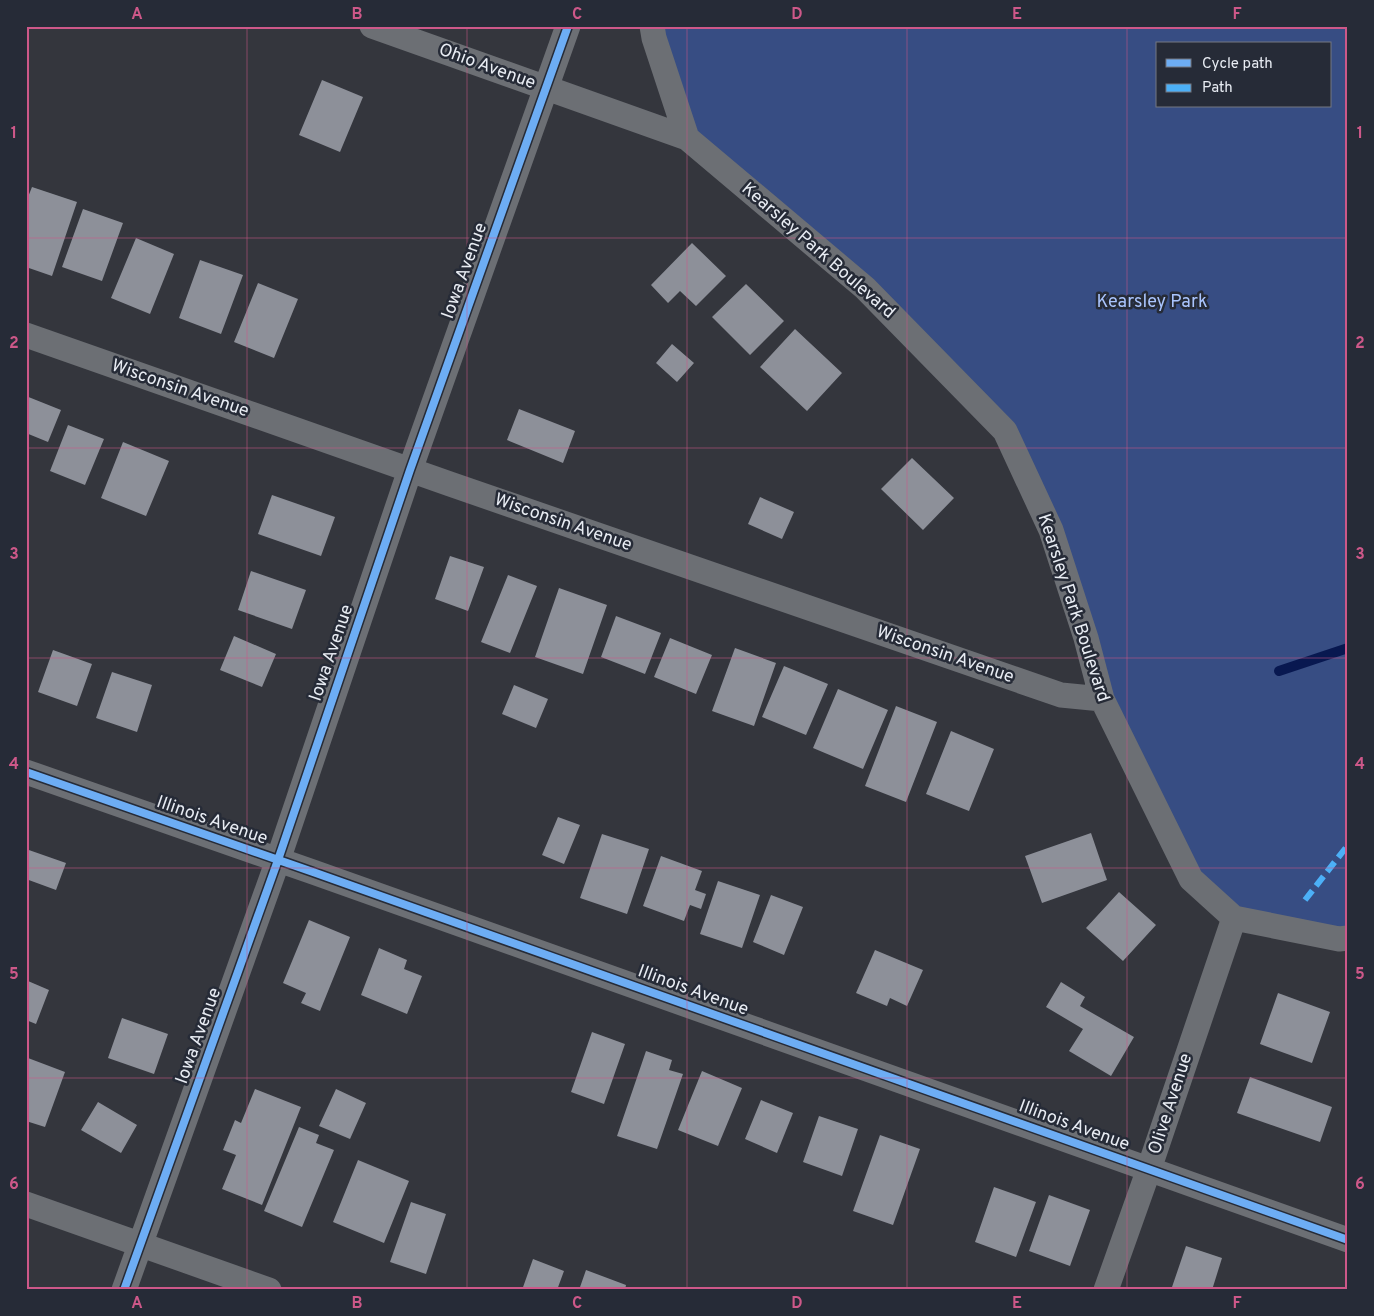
<svg xmlns="http://www.w3.org/2000/svg" width="1374" height="1316" font-family="Overpass,sans-serif">
	<style>
		.green { fill: #374d83; fill-rule: evenodd }
		.lines { fill: none; stroke-linecap: round; stroke-linejoin: round }
		.stream { stroke: #081850; stroke-width: 10 }
		.building { fill: #8d9099 }
		.minor { stroke: #6c6f74; stroke-width: 25 }
		.quiet { stroke: #4cb0f7; stroke-width: 6; stroke-dasharray: 12 6; stroke-linecap: butt }
		.cycleway-casing { stroke: #262b37; stroke-width: 11 }
		.cycleway { stroke: #6dadf4; stroke-width: 8 }
		.grid { fill: none; stroke: #cd5889; stroke-width: 1; stroke-opacity: 0.55 }
		.labels { text-anchor: middle; dominant-baseline: central; stroke-width: 5; stroke-linejoin: round; paint-order: stroke }
		.street-label { font-size: 18px; fill: #e8ecf3; stroke: #262b37 }
		.park-label { font-size: 18px; fill: #aac5fe; stroke: #262b37 }
		.neatline { fill: none; stroke: #cd5889; stroke-width: 2 }
		.grid-label { font-size: 16px; text-anchor: middle; font-weight: bold; fill: #cd5889 }
	</style>
	<rect width="100%" height="100%" fill="#34363d"/>
	<path class="green" d="M 652,26 L 1348,26 L 1348,938 L 1234,918 L 1191,879 L 1102,699 L 1005,431 L 687,138 ZM 1158,44 L 1330,44 L 1330,106 L 1158,106 Z"/>
	<g class="lines">
		<path class="stream" d="M 1279,671 L 1348,648"/>
	</g>
	<path class="building" d="M 322,80 L 363,97 L 340,152 L 299,135 Z
		M 32,187 L 77,202 L 52,276 L 26,267 L 26,202 Z
		M 83,209 L 123,223 L 102,281 L 62,267 Z
		M 136,238 L 174,254 L 150,314 L 111,298 Z
		M 692,243 L 726,276 L 696,306 L 680,291 L 668,303 L 651,285 Z
		M 200,260 L 243,275 L 221,334 L 179,318 Z
		M 258,283 L 298,299 L 274,358 L 234,342 Z
		M 746,284 L 784,321 L 750,355 L 712,317 Z
		M 795,329 L 842,373 L 807,411 L 760,367 Z
		M 672,344 L 694,363 L 677,382 L 656,363 Z
		M 26,396 L 61,410 L 48,442 L 26,433 Z
		M 519,409 L 575,431 L 563,463 L 507,440 Z
		M 68,425 L 104,439 L 85,485 L 50,471 Z
		M 123,442 L 169,461 L 146,516 L 101,498 Z
		M 912,458 L 954,498 L 923,530 L 881,489 Z
		M 272,495 L 335,517 L 321,556 L 258,534 Z
		M 760,497 L 794,512 L 782,539 L 748,524 Z
		M 450,556 L 484,567 L 468,611 L 435,599 Z
		M 251,571 L 306,590 L 292,629 L 238,610 Z
		M 508,575 L 537,586 L 510,653 L 481,642 Z
		M 559,588 L 607,605 L 583,674 L 535,657 Z
		M 616,616 L 661,633 L 645,674 L 601,657 Z
		M 234,636 L 276,654 L 262,687 L 220,670 Z
		M 670,638 L 712,655 L 696,694 L 654,677 Z
		M 735,648 L 776,663 L 754,726 L 712,711 Z
		M 53,650 L 92,664 L 77,706 L 38,692 Z
		M 784,666 L 828,684 L 806,735 L 762,717 Z
		M 112,672 L 152,685 L 137,732 L 96,718 Z
		M 514,685 L 548,699 L 536,728 L 502,714 Z
		M 838,689 L 888,710 L 863,769 L 813,748 Z
		M 896,706 L 937,722 L 906,802 L 865,786 Z
		M 951,731 L 994,749 L 969,811 L 926,794 Z
		M 558,817 L 580,825 L 564,864 L 542,855 Z
		M 1091,833 L 1107,880 L 1042,903 L 1025,856 Z
		M 602,834 L 649,849 L 627,914 L 580,898 Z
		M 26,849 L 66,863 L 56,890 L 26,879 Z
		M 661,856 L 702,871 L 695,890 L 706,894 L 701,909 L 690,905 L 684,921 L 643,906 Z
		M 718,881 L 760,895 L 742,948 L 700,934 Z
		M 1119,892 L 1156,925 L 1123,961 L 1086,928 Z
		M 771,895 L 803,907 L 784,955 L 753,942 Z
		M 309,920 L 350,937 L 320,1011 L 301,1003 L 306,993 L 283,983 Z
		M 379,948 L 407,960 L 404,969 L 422,976 L 407,1014 L 361,995 Z
		M 875,950 L 923,970 L 907,1006 L 890,998 L 887,1006 L 856,993 Z
		M 28,981 L 49,990 L 36,1024 L 26,1020 L 26,987 Z
		M 1061,982 L 1085,997 L 1080,1006 L 1134,1037 L 1111,1076 L 1069,1051 L 1083,1029 L 1046,1007 Z
		M 1278,993 L 1330,1012 L 1312,1063 L 1260,1044 Z
		M 122,1018 L 168,1034 L 154,1074 L 108,1058 Z
		M 592,1032 L 625,1044 L 604,1104 L 571,1092 Z
		M 646,1051 L 672,1060 L 669,1070 L 683,1074 L 657,1149 L 617,1136 Z
		M 28,1058 L 65,1072 L 45,1127 L 26,1121 Z
		M 702,1071 L 742,1088 L 718,1146 L 678,1130 Z
		M 1250,1077 L 1332,1107 L 1320,1142 L 1237,1113 Z
		M 255,1089 L 301,1107 L 262,1205 L 222,1189 L 236,1155 L 223,1150 L 235,1120 L 241,1123 Z
		M 336,1089 L 366,1103 L 350,1139 L 319,1126 Z
		M 761,1100 L 793,1113 L 777,1153 L 745,1139 Z
		M 98,1102 L 137,1125 L 121,1153 L 81,1130 Z
		M 819,1116 L 858,1129 L 842,1176 L 803,1162 Z
		M 299,1127 L 319,1135 L 316,1143 L 334,1150 L 302,1227 L 264,1211 Z
		M 880,1135 L 920,1149 L 893,1225 L 853,1211 Z
		M 358,1160 L 409,1181 L 384,1243 L 333,1222 Z
		M 994,1187 L 1036,1202 L 1016,1257 L 975,1242 Z
		M 1049,1195 L 1090,1210 L 1070,1266 L 1029,1251 Z
		M 411,1202 L 446,1214 L 426,1274 L 390,1262 Z
		M 1186,1246 L 1222,1258 L 1212,1290 L 1171,1290 Z
		M 533,1259 L 564,1271 L 557,1290 L 522,1290 Z
		M 586,1270 L 626,1285 L 625,1290 L 579,1290 Z"/>
	<g class="lines">
		<path class="minor" d="M 372,26 L 687,138
			M 652,26 L 654,38 L 687,138 L 865,288 L 1005,431 L 1051,530 L 1086,638 L 1102,699 L 1191,879 L 1234,918 L 1339,939 L 1348,938
			M 26,335 L 450,484 L 1061,695 L 1102,699
			M 26,772 L 313,872 L 1348,1240
			M 26,1204 L 269,1290
			M 124,1290 L 278,860 L 410,470 L 568,26
			M 1106,1290 L 1149,1169 L 1234,918"/>
		<path class="quiet" d="M 1305,900 L 1348,845"/>
		<g class="cycleway-casing">
			<path id="cycleway" d="M 26,772 L 313,872 L 1348,1240
				M 124,1290 L 278,860 L 410,470 L 568,26"/>
		</g>
		<use href="#cycleway" class="cycleway"/>
	</g>
	<path class="grid" d="M 247,26 L 247,1290M 467,26 L 467,1290M 687,26 L 687,1290M 907,26 L 907,1290M 1127,26 L 1127,1290M 26,238 L 1348,238M 26,448 L 1348,448M 26,658 L 1348,658M 26,868 L 1348,868M 26,1078 L 1348,1078"/>
	<g class="labels">
		<g class="street-label">
			<text transform="translate(487 67) rotate(20)">Ohio Avenue</text>
			<text transform="translate(818 251) rotate(41)">Kearsley Park Boulevard</text>
			<text transform="translate(465 271) rotate(-70)">Iowa Avenue</text>
			<text transform="translate(180 389) rotate(19)">Wisconsin Avenue</text>
			<text transform="translate(563 523) rotate(19)">Wisconsin Avenue</text>
			<text transform="translate(1073 608) rotate(72)">Kearsley Park Boulevard</text>
			<text transform="translate(332 653) rotate(-71)">Iowa Avenue</text>
			<text transform="translate(945 655) rotate(19)">Wisconsin Avenue</text>
			<text transform="translate(212 821) rotate(19)">Illinois Avenue</text>
			<text transform="translate(693 991) rotate(20)">Illinois Avenue</text>
			<text transform="translate(199 1036) rotate(-70)">Iowa Avenue</text>
			<text transform="translate(1171 1104) rotate(-72)">Olive Avenue</text>
			<text transform="translate(1074 1126) rotate(20)">Illinois Avenue</text>
		</g>
		<g class="park-label">
			<text x="1152" y="302">Kearsley Park</text>
		</g>
	</g>
	<rect width="1374" height="1316" fill="none" stroke="#262b37" stroke-width="55"/>
	<rect x="1156" y="42" width="175" height="65" fill="#262b37" stroke="#747882"/>
	<rect x="1166" y="59" width="25" height="8" fill="#6dadf4" stroke="#747882"/>
	<text x="1202" y="68" font-size="15" fill="#e8ecf3">Cycle path</text>
	<rect x="1166" y="84" width="25" height="8" fill="#4cb0f7" stroke="#747882"/>
	<text x="1202" y="92" font-size="15" fill="#e8ecf3">Path</text>
	<rect x="28" y="28" width="1318" height="1260" class="neatline"/>
	<g class="grid-label">
		<text x="137" y="19">A</text>
		<text x="357" y="19">B</text>
		<text x="577" y="19">C</text>
		<text x="797" y="19">D</text>
		<text x="1017" y="19">E</text>
		<text x="1237" y="19">F</text>
		<text x="14" y="138">1</text>
		<text x="1360" y="138">1</text>
		<text x="14" y="348">2</text>
		<text x="1360" y="348">2</text>
		<text x="14" y="559">3</text>
		<text x="1360" y="559">3</text>
		<text x="14" y="769">4</text>
		<text x="1360" y="769">4</text>
		<text x="14" y="979">5</text>
		<text x="1360" y="979">5</text>
		<text x="14" y="1189">6</text>
		<text x="1360" y="1189">6</text>
		<text x="137" y="1308">A</text>
		<text x="357" y="1308">B</text>
		<text x="577" y="1308">C</text>
		<text x="797" y="1308">D</text>
		<text x="1017" y="1308">E</text>
		<text x="1237" y="1308">F</text>
	</g>
</svg>
